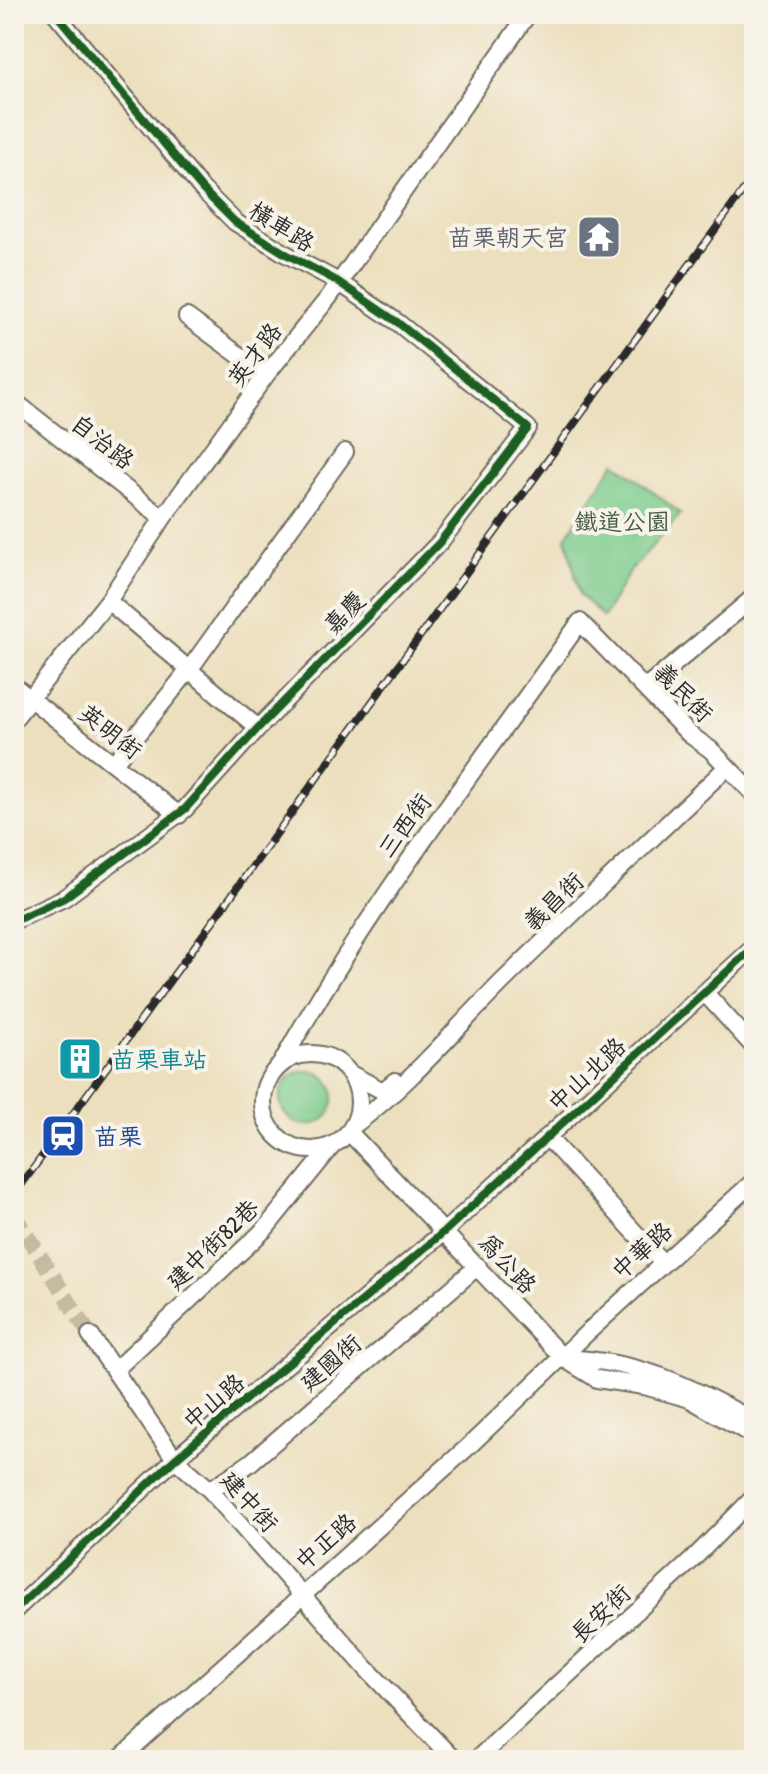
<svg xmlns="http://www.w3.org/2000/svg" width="768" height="1774" font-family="'Patrick Hand','LXGW WenKai TC',sans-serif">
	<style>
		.park { fill: #7acb8c; stroke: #527b5c; stroke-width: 2 }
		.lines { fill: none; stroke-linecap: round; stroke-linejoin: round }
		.minor-tunnel { stroke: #c5bba0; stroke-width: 16; stroke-dasharray: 16 8; stroke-linecap: butt }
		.minor-casing { stroke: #6f6a5e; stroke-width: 20 }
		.minor { stroke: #fff; stroke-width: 16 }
		.rail-casing { stroke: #2b2b2b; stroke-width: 8 }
		.rail { stroke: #f7f3e8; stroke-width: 5; stroke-dasharray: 15; stroke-linecap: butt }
		.cycleway-casing { stroke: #f7f3e8; stroke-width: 13 }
		.cycleway { stroke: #1b5e20; stroke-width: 8 }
		.labels { text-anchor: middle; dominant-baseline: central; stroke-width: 8; stroke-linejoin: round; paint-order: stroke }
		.street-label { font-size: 24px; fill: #2b2b2b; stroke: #f7f3e8 }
		.worship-label { font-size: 24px; fill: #5b616d; stroke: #f7f3e8; text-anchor: end }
		.park-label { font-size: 24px; fill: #435b48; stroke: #f7f3e8 }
		.culture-label { font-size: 24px; fill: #0d838f; stroke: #f7f3e8; text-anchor: start }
		.transit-label { font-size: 24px; fill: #164399; stroke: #f7f3e8; text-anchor: start }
	</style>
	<rect width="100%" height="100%" fill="#f7f3e8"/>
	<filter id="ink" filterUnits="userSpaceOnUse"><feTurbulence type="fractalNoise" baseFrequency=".0125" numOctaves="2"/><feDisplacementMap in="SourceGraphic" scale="16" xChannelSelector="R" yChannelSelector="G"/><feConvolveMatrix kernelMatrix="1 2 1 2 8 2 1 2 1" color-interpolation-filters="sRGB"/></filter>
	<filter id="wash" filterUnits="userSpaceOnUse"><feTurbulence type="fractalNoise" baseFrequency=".006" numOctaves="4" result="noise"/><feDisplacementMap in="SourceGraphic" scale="32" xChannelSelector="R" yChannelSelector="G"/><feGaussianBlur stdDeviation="1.8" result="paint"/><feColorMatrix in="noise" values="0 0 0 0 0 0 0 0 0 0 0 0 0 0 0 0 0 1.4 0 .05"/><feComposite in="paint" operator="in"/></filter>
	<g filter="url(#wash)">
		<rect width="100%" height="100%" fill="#ecdfbd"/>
		<path class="park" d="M 615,462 L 681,514 L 630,571 L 603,617 L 580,595 L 566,537 Z
			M280 1098a27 27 0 1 1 54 0a27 27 0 1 1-54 0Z"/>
	</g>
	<g filter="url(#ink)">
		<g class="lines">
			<path class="minor-tunnel" d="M 14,1215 L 90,1335"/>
			<g class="minor-casing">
				<path id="minor" d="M 187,317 L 266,375
					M 14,401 L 163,518
					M 108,601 L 258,728
					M 14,686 L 179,815
					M 647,687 L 754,597
					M 14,719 L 108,601 L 163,518 L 266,375 L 329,297 L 528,14
					M 114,763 L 189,670 L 345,452
					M 14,921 L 64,898 L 185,809 L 258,728 L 440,542 L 528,428 L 397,322 L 337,281 L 286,254 L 235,222 L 202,189 L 56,14
					M 705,993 L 754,1047
					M263 1102a48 48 0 1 1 96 0a48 48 0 1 1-96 0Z
					M 281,1064 C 367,908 477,768 580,622 L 689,734 L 711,750 L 754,794
					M 349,1073 L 383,1091 L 395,1081
					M 353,1126 C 409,1085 453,1031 502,982 C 576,909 652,839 727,767
					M 349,1132 L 563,1358 L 597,1379 L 644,1386 L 690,1399 L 754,1436
					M 547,1137 L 663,1263
					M 90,1335 L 175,1459 L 210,1490 L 366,1668 L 454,1760
					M 565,1358 C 644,1362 686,1385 754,1421
					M 116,1369 L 265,1229 L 333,1145
					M 210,1490 L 250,1463 L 478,1266
					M 14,1611 L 175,1459 L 446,1230 L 754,947
					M 119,1760 L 469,1446 L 589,1331 L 754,1181
					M 476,1760 L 692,1560 L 754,1497"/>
			</g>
			<use href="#minor" class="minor"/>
			<g class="rail-casing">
				<path id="rail" d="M 14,1195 L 754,176"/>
			</g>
			<use href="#rail" class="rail"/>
			<g class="cycleway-casing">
				<path id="cycleway" d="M 14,921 L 64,898 L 185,809 L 258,728 L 440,542 L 528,428 L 397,322 L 337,281 L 286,254 L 235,222 L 202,189 L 56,14
					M 14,1611 L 175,1459 L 446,1230 L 754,947"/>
			</g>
			<use href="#cycleway" class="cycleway"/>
		</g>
	</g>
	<defs>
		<g id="temple-square" transform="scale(2.3)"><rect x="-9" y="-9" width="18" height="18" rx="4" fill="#6b7280" stroke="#f7f3e8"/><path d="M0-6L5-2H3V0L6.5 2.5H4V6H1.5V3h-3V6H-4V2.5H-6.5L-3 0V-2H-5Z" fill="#fff"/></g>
		<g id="building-square" transform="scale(2.3)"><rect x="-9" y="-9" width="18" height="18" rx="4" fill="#0f9aa8" stroke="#f7f3e8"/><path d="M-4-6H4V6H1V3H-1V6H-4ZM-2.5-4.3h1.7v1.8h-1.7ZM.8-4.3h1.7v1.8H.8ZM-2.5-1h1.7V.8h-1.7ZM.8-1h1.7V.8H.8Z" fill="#fff"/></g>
		<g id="station-square" transform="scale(2.3)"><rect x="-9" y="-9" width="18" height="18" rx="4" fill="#1a4fb4" stroke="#f7f3e8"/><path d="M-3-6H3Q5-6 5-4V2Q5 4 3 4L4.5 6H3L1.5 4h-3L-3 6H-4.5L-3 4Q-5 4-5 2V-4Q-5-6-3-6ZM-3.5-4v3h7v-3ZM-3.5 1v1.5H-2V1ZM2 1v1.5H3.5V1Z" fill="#fff"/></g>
	</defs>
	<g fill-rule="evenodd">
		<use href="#temple-square" x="599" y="237"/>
		<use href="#building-square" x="80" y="1059"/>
		<use href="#station-square" x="63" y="1136"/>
	</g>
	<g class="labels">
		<g class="street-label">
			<text transform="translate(282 226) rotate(32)">橫車路</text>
			<text transform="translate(254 354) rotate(-53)">英才路</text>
			<text transform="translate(103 441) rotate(38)">自治路</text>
			<text transform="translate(344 612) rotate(-46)">嘉慶</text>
			<text transform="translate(684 692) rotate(45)">義民街</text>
			<text transform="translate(111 731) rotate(38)">英明街</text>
			<text transform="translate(404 825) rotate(-54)">三西街</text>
			<text transform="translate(553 901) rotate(-44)">義昌街</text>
			<text transform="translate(586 1074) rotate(-43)">中山北路</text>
			<text transform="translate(212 1244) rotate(-44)">建中街82巷</text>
			<text transform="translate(641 1250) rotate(-42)">中華路</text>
			<text transform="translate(508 1263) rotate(47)">為公路</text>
			<text transform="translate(330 1362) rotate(-41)">建國街</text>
			<text transform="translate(213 1401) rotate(-40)">中山路</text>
			<text transform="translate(250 1501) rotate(48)">建中街</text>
			<text transform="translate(325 1541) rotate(-41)">中正路</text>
			<text transform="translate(600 1613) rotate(-44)">長安街</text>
		</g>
		<g class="worship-label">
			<text x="568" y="237">苗栗朝天宮</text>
		</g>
		<g class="park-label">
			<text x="622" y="521">鐵道公園</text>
		</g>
		<g class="culture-label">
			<text x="111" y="1059">苗栗車站</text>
		</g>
		<g class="transit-label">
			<text x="94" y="1136">苗栗</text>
		</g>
	</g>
	<rect width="768" height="1774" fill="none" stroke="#f7f3e8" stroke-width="48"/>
</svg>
